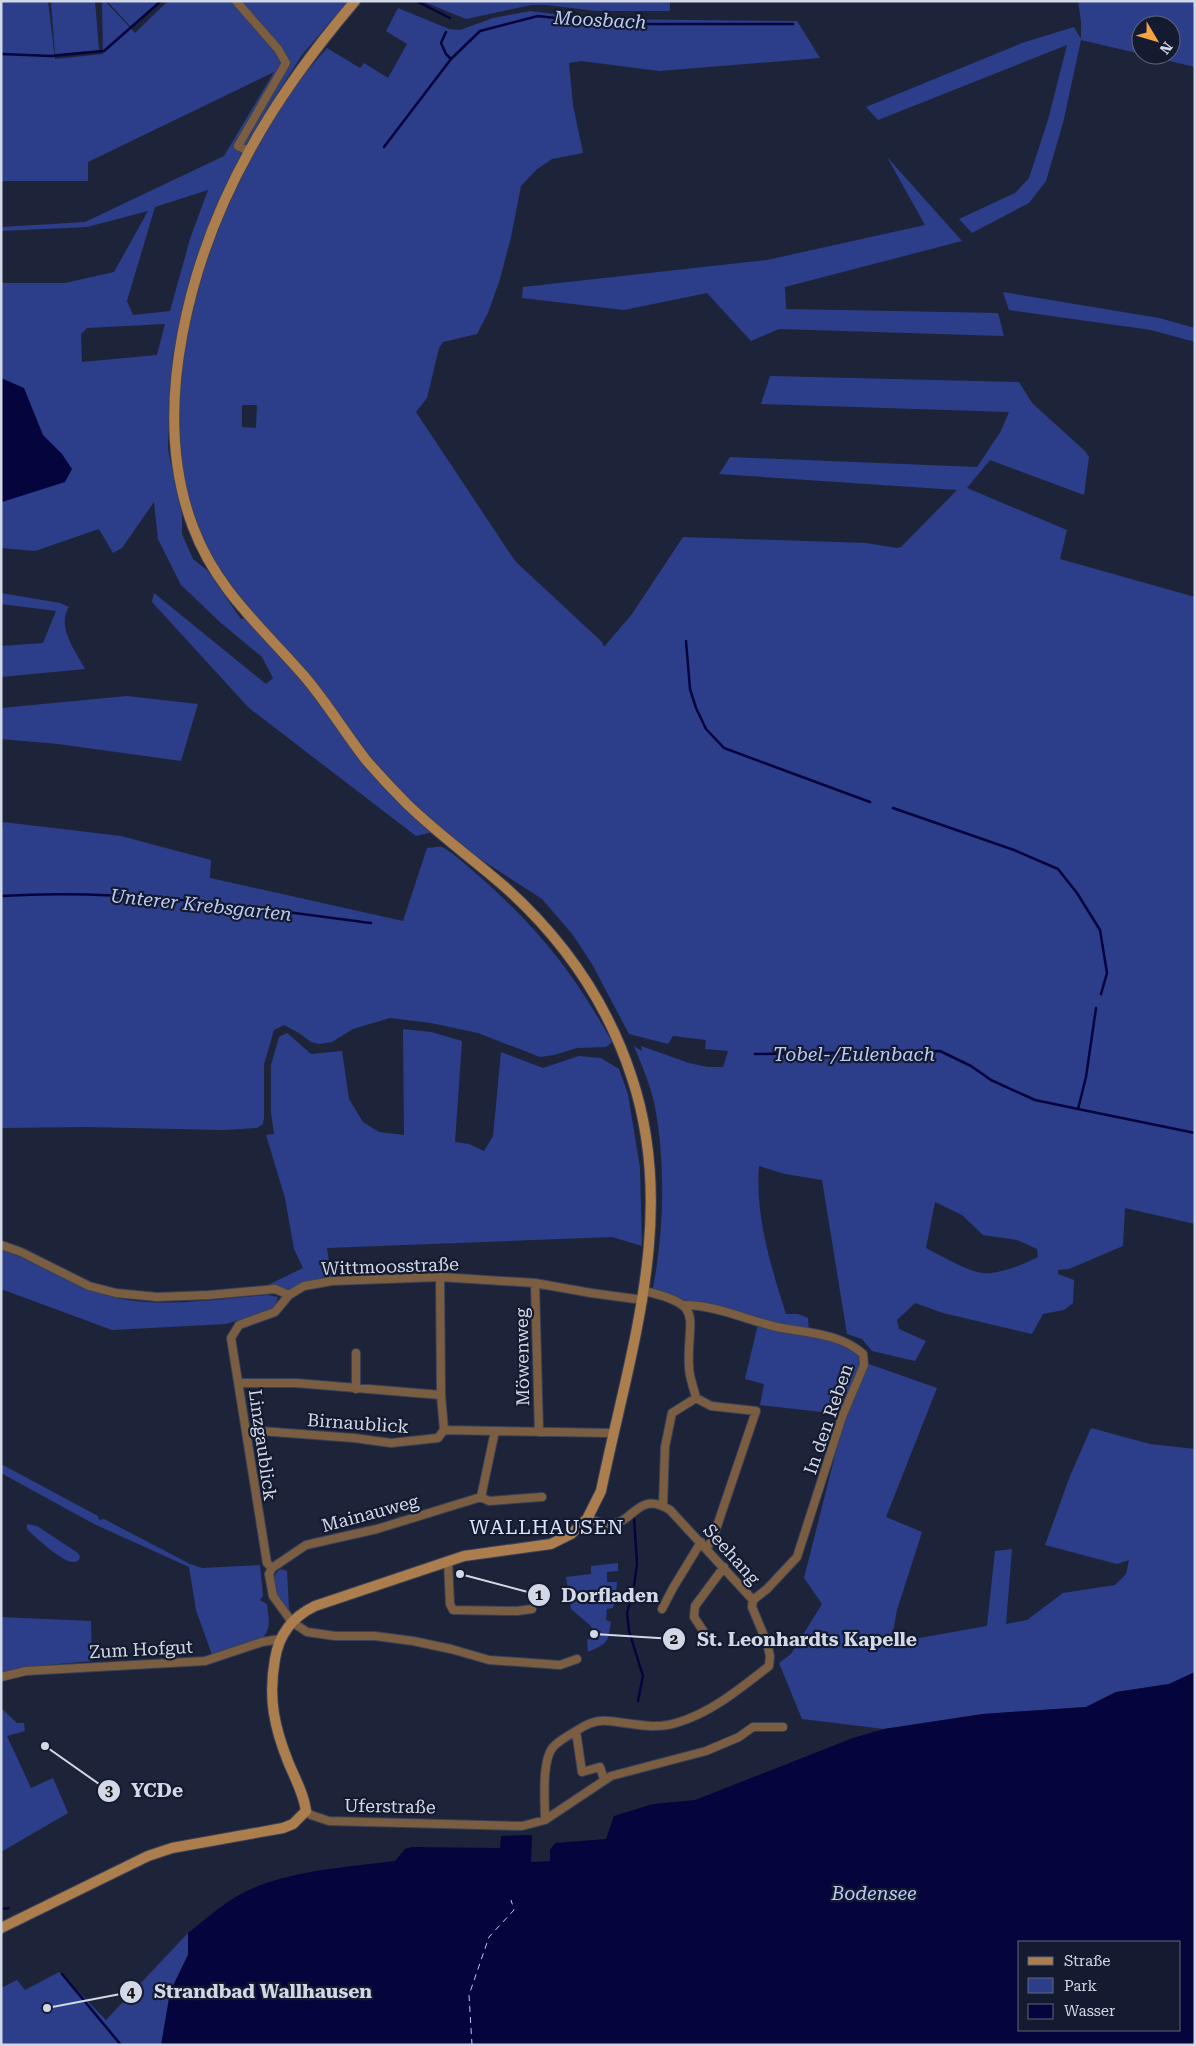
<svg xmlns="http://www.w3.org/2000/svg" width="1196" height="2046" font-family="'Roboto Serif',serif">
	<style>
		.green { fill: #2c3e8a; fill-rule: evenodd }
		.water { fill: #05043c; fill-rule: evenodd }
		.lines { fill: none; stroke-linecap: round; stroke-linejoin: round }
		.stream { stroke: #05043c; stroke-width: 2.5 }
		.ferry { stroke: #bacaf5; stroke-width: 1; stroke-dasharray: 6 5; stroke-linecap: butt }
		.minor-casing { stroke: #3a4156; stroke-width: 10 }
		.secondary-casing { stroke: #3a4156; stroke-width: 12 }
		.minor { stroke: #7b5e41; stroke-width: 8 }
		.secondary { stroke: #ac7e4d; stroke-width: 10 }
		.labels { text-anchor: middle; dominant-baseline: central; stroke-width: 4.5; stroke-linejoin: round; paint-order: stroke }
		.street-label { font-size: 18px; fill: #d2d8e6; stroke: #141b30 }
		.water-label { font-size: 19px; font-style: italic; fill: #bacaf5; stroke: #141b30 }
		.quarter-label { font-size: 20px; letter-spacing: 1px; fill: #dbe4fc; stroke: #141b30 }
		.leader { fill: none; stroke: #d2d8e6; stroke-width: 2 }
		.callout-dot { fill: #d2d8e6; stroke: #141b30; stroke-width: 2 }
		.mark-label { font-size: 15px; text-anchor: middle; font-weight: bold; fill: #111 }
		.callout-label { font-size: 19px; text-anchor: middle; font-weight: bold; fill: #d2d8e6; stroke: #141b30; stroke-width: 4.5; stroke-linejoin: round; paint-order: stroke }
	</style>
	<rect width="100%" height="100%" fill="#1d243a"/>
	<path class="green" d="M 1,1 L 48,1 L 55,59 L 103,54 L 102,1 L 105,1 L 135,33 L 168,1 L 348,1 L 302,55 L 269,106 L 241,154 L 222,193 L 204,238 L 173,353 L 169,396 L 168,449 L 182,515 L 182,534 L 193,559 L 207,570 L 241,619 L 252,617 C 243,605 232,593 224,581 C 214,565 202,541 195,523 C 184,494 180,462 180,431 C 179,398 180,365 187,333 C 208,235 259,122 327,48 L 360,68 L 364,63 L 388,78 L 407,44 L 386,31 L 398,8 L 449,29 L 460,30 L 493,18 L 530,11 L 595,19 L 797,21 L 820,58 L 659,71 L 581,61 L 569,63 L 573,105 L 583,153 L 552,159 L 536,170 L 521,186 L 511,237 L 500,279 L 488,313 L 477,334 L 443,342 L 439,348 L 427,398 L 416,412 L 515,561 L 602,642 L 604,647 L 632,614 L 683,537 L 866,543 L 897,548 L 901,547 L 957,490 L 719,474 L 730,457 L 977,467 L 1001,431 L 1009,412 L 761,404 L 770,376 L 1019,382 L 1032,403 L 1085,451 L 1089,457 L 1084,495 L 990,460 L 967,488 L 1067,530 L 1060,559 L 1195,597 L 1195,1224 L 1125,1208 L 1123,1246 L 1069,1269 L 1058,1270 L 1058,1274 L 1074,1280 L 1073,1303 L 1064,1310 L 1043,1314 L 1032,1334 L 943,1313 L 915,1303 L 897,1320 L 899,1329 L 926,1341 L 915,1361 L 872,1351 L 862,1339 L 847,1334 L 822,1180 L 785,1174 L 759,1166 C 755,1216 771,1267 786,1314 L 798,1314 L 808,1318 L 809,1332 L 683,1305 L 652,1293 C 664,1234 666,1167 655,1107 C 651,1086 642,1066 634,1046 L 642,1051 L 641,1046 L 689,1063 L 707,1067 L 723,1067 L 728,1051 L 705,1049 L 706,1040 L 673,1036 L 668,1044 L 629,1034 L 592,964 L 573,935 L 542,899 L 437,831 L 416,836 L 249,708 L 152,602 L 154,593 L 266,684 L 273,678 L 262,657 L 221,623 L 181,585 L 158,539 L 154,502 L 122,548 L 113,553 L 99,529 L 35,551 L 1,548 L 1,283 L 65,283 L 114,272 L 148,211 L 87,227 L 1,231 L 1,227 L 85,222 L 224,156 L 274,72 L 88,162 L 88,181 L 1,181 ZM 208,190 L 190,239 L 170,311 L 133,315 L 127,301 L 155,207 ZM 165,324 L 157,355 L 82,362 L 81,334 L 87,328 ZM 242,405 L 257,405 L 256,428 L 242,427 ZM 935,1202 L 962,1215 L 983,1235 L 1017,1240 L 1037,1249 L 1038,1257 C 1025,1264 998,1275 983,1273 C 968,1272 940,1255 926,1248 Z
		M 51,1 L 95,1 L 99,50 L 55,54 Z
		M 107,1 L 159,1 L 131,27 Z
		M 422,1 L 670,1 L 670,11 L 596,11 L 547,5 L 531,5 L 466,19 Z
		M 1078,1 L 1195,1 L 1195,67 L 1144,55 L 1171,55 L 1171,25 L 1141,25 L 1141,54 L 1081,40 L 1063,123 L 1046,181 L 1029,203 L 972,233 L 959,219 L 1015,193 L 1029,178 L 1048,120 L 1067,45 L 878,120 L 866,107 L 1022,43 L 1074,27 L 1081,39 L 1081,21 Z
		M 887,157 L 962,241 L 785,287 L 786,309 L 998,313 L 1004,336 L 779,329 L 751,341 L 707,293 L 624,310 L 522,298 L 523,287 L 767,260 L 925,225 Z
		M 1003,292 L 1159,318 L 1195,328 L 1195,342 L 1151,330 L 1009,310 Z
		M 1,593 L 60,603 L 69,607 C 56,626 76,652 85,669 L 1,677 L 1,646 L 43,643 L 56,611 L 1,604 Z
		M 127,696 L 198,704 L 181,761 L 58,744 L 1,739 L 1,708 Z
		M 3,822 L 121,836 L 211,860 L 210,878 L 403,921 L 427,848 C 431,848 438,846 442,847 C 450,850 472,870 479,876 C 538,928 574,973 612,1042 L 606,1047 L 577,1048 L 554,1055 L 540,1057 L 478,1033 L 431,1023 L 390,1018 L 353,1029 L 332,1042 L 319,1044 L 311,1042 L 299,1033 L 284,1025 L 274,1030 L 264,1064 L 264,1118 L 263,1124 L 257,1128 L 224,1130 L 86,1127 L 1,1128 L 1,839 Z
		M 403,1029 L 431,1032 L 462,1041 L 455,1142 L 469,1144 L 484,1151 L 493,1136 L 501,1052 L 543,1068 L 579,1056 L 601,1058 L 619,1069 L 628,1094 L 640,1168 L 642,1246 L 612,1237 L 327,1248 L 332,1281 L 288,1292 L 282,1287 L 268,1285 L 303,1268 L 294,1249 L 285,1198 L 266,1135 L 274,1134 L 271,1112 L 271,1065 L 279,1037 L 287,1033 L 311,1054 L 342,1051 L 349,1099 L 363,1122 L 379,1132 L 404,1135 Z
		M 1,1250 C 40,1263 74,1287 113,1297 C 158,1309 222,1298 268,1295 L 278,1297 L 274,1309 L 226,1324 L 112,1330 L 1,1289 Z
		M 758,1324 C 783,1329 837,1335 855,1351 C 858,1354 860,1357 861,1361 L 839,1414 L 760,1405 L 764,1384 L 745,1379 Z
		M 866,1363 L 937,1388 L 886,1517 L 922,1532 L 897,1610 L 891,1643 L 987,1626 L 995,1551 L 1012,1549 L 1006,1624 L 1027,1620 L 1063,1593 L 1115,1585 L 1126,1574 L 1129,1560 L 1117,1564 L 1045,1545 L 1070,1476 L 1091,1428 L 1150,1444 L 1195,1449 L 1195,1672 L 1169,1684 L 1116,1692 L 1086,1707 L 983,1714 L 884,1729 L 802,1719 L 779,1663 L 791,1654 L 822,1604 L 804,1578 L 845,1416 Z
		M 1,1464 L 98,1516 L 99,1520 L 104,1519 L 190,1564 L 202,1568 L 260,1565 L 263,1596 L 260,1600 L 267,1604 C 268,1616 272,1628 263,1637 L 212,1655 L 196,1610 L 189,1567 L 94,1524 L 1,1473 Z
		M 27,1524 L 37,1526 L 78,1553 L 80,1557 C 79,1559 78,1562 75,1562 C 64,1564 35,1537 27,1529 Z
		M 618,1563 L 618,1571 L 607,1572 L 607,1582 L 617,1582 L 616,1596 L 613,1608 L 607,1609 L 606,1620 L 611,1622 C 607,1644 609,1642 588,1652 L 587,1639 L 598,1640 L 601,1631 L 592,1629 L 591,1626 L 571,1609 L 566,1577 L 591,1574 L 591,1566 Z
		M 281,1569 L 287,1571 L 289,1610 L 285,1609 C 279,1599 266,1577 281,1569 Z
		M 1,1617 L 91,1621 L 92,1661 L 26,1667 L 1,1674 Z
		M 1,1708 L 17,1723 L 24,1723 L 25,1731 L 7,1736 L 31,1788 L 53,1778 L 68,1813 L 1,1852 Z
		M 188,1933 L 188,1955 L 170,1992 L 186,2045 L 1,2045 L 1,1988 L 17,1980 L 25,1990 L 59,1972 L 106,2020 Z"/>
	<path class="water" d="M 1,378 L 24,388 L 43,435 L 62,454 L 72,469 L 65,482 L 2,502 Z
		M 1195,1672 L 1195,2045 L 161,2045 L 170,1992 L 188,1955 L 188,1933 C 205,1920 222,1904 241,1894 C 283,1871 347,1867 395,1861 L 405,1849 L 412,1847 L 500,1848 L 501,1836 L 532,1835 L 531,1862 L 550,1861 L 550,1850 L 555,1843 L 606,1839 L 614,1816 L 653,1804 L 695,1800 L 853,1738 L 884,1729 L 983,1714 L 1086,1707 L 1116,1692 L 1169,1684 ZM 1020,1942 L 1180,1942 L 1180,2030 L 1020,2030 Z"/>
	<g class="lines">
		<path class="stream" d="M 416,1 L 450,18
			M 446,32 L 441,43 L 446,54 L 451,59 L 480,31 L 538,16 L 609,24 L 793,24
			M 1,54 L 51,56 L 104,51 L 161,1
			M 384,147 L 451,59
			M 686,641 L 690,689 L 696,708 L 706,729 L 724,748 L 870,802
			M 893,808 L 1014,850 L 1058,869 L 1077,893 L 1100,930 L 1107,973 L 1101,994
			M 1,896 C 125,888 248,907 371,923
			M 755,1054 L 940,1051 L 971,1066 L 991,1080 L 1035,1100 L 1078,1109 L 1086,1077 L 1096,1008
			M 1078,1109 L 1195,1133
			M 634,1517 L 637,1564 L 633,1593 L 627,1613 L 629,1631 L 643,1676 L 638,1701
			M 1,1909 L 9,1908
			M 62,1974 L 121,2045"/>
		<path class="ferry" d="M 472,2045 L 469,1995 L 489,1937 L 514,1910 L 511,1900"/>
		<g class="minor-casing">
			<path id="minor" d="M 236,1 L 278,49 L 286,63 L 238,146 L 249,151
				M 1,1245 L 21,1252 L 89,1286 L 116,1293 L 157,1297 L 209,1295 L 275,1289 L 289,1295
				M 440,1277 L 441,1395 L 444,1430
				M 535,1283 L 539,1432
				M 644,1291 C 708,1305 686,1318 689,1367 C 689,1377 694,1388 696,1398 L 672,1413 L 665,1447 L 663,1505
				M 684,1305 C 716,1305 746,1320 777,1327 C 806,1333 840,1333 863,1354 L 864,1365 L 842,1417 L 797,1557 L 767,1589 L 753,1600
				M 356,1353 L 356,1389
				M 239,1383 L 296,1383 L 441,1395
				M 696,1398 L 711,1406 L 756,1411 L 712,1541 L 706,1548
				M 247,1430 L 354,1438 L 391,1443 L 438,1438 L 444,1430 L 613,1433
				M 481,1497 L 489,1501 L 542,1497
				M 448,1561 L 450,1604 L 453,1610 L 517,1611 L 532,1609
				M 272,1568 L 267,1563 L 231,1338 L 239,1325 L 275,1312 L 289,1295 L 304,1286 L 332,1281 L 440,1277 L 535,1283 L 591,1293 L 643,1300
				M 272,1568 L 269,1574 L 273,1596 L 292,1622 L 307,1632 L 335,1636 L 375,1636 L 413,1641 L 451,1649 L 489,1660 L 560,1665 L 577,1659
				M 272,1568 L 306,1545 L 377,1529 L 481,1497 L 495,1431
				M 662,1609 L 673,1588 L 701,1542
				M 704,1632 L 694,1617 L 695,1606 L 724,1567
				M 1,1677 L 26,1671 L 205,1661 L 262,1642 L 280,1639
				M 576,1731 L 582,1772 L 600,1767 L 604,1779
				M 306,1811 L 311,1815 L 329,1821 L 522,1826 L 545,1820 L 611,1776 L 706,1751 L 739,1737 L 753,1727 L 783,1727
				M 545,1820 C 545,1802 541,1759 554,1746 C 560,1740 569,1735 576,1731 C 587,1724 595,1720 608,1721 C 631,1723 653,1730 676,1723 C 711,1713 741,1688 769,1666 L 770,1656 L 767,1643 L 752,1607 L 753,1600 L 670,1510 C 637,1490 635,1523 610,1524 C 603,1524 594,1520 587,1519"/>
		</g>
		<g class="secondary-casing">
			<path id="secondary" d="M 1,1928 L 148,1856 L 172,1848 L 283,1828 L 293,1824 L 306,1811 C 304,1795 296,1780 289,1764 C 274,1727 268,1698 275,1659 C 279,1634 292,1617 315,1606 L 464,1556 L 551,1544 L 571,1534 L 587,1519 L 601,1491 C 629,1354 678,1217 632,1078 C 608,1004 563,939 505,887 C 473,859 438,834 407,804 C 393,790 379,775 366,760 C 345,733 327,703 305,677 C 262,627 217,591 193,527 C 148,408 191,255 251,148 C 280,95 316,47 355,1"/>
		</g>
		<use href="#minor" class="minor"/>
		<use href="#secondary" class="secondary"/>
	</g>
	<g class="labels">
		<g class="street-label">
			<text transform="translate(390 1266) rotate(-2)">Wittmoosstraße</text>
			<text transform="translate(522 1357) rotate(-91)">Möwenweg</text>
			<text transform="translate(828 1419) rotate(-71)">In den Reben</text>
			<text transform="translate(358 1423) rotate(4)">Birnaublick</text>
			<text transform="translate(263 1445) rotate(82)">Linzgaublick</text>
			<text transform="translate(370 1513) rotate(-15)">Mainauweg</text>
			<text transform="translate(732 1554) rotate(48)">Seehang</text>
			<text transform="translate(141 1649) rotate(-3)">Zum Hofgut</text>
			<text transform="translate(390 1806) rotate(1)">Uferstraße</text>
		</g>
		<g class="water-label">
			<text transform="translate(600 20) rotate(3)">Moosbach</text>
			<text transform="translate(201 905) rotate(6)">Unterer Krebsgarten</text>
			<text x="854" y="1054">Tobel-/Eulenbach</text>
			<text x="874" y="1893">Bodensee</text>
		</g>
		<g class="quarter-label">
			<text x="547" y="1527">WALLHAUSEN</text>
		</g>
	</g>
	<path class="leader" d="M460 1574L539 1595M594 1634L674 1639M45 1746L109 1791M47 2008L131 1992"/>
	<g class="callout-dot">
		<circle cx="460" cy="1574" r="5"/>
		<circle cx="594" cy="1634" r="5"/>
		<circle cx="45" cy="1746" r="5"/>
		<circle cx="47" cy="2008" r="5"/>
		<circle cx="539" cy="1595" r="12"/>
		<circle cx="674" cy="1639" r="12"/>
		<circle cx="109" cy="1791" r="12"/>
		<circle cx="131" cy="1992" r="12"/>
	</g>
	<g class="mark-label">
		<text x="539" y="1600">1</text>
		<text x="674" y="1644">2</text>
		<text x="109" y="1796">3</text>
		<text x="131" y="1997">4</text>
	</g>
	<g class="callout-label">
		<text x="610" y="1602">Dorfladen</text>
		<text x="807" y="1646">St. Leonhardts Kapelle</text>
		<text x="157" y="1797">YCDe</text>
		<text x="263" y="1998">Strandbad Wallhausen</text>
	</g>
	<rect width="1196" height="2046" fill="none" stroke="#d2d8e6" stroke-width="5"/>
	<rect x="1018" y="1941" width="162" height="90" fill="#141b30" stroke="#606779"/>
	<rect x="1028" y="1957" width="25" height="8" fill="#ac7e4d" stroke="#606779"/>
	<text x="1064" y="1966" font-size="15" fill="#d2d8e6">Straße</text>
	<rect x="1028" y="1978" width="25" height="15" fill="#2c3e8a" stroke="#606779"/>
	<text x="1064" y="1991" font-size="15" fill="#d2d8e6">Park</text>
	<rect x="1028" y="2004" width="25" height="15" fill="#05043c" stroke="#606779"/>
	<text x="1064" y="2016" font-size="15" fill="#d2d8e6">Wasser</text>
	<g transform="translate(1156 40) rotate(128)"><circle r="24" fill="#141b30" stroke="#606779"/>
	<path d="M0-4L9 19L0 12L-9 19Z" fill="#f4a344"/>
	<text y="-8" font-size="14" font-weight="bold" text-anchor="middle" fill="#d2d8e6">N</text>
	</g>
</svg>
